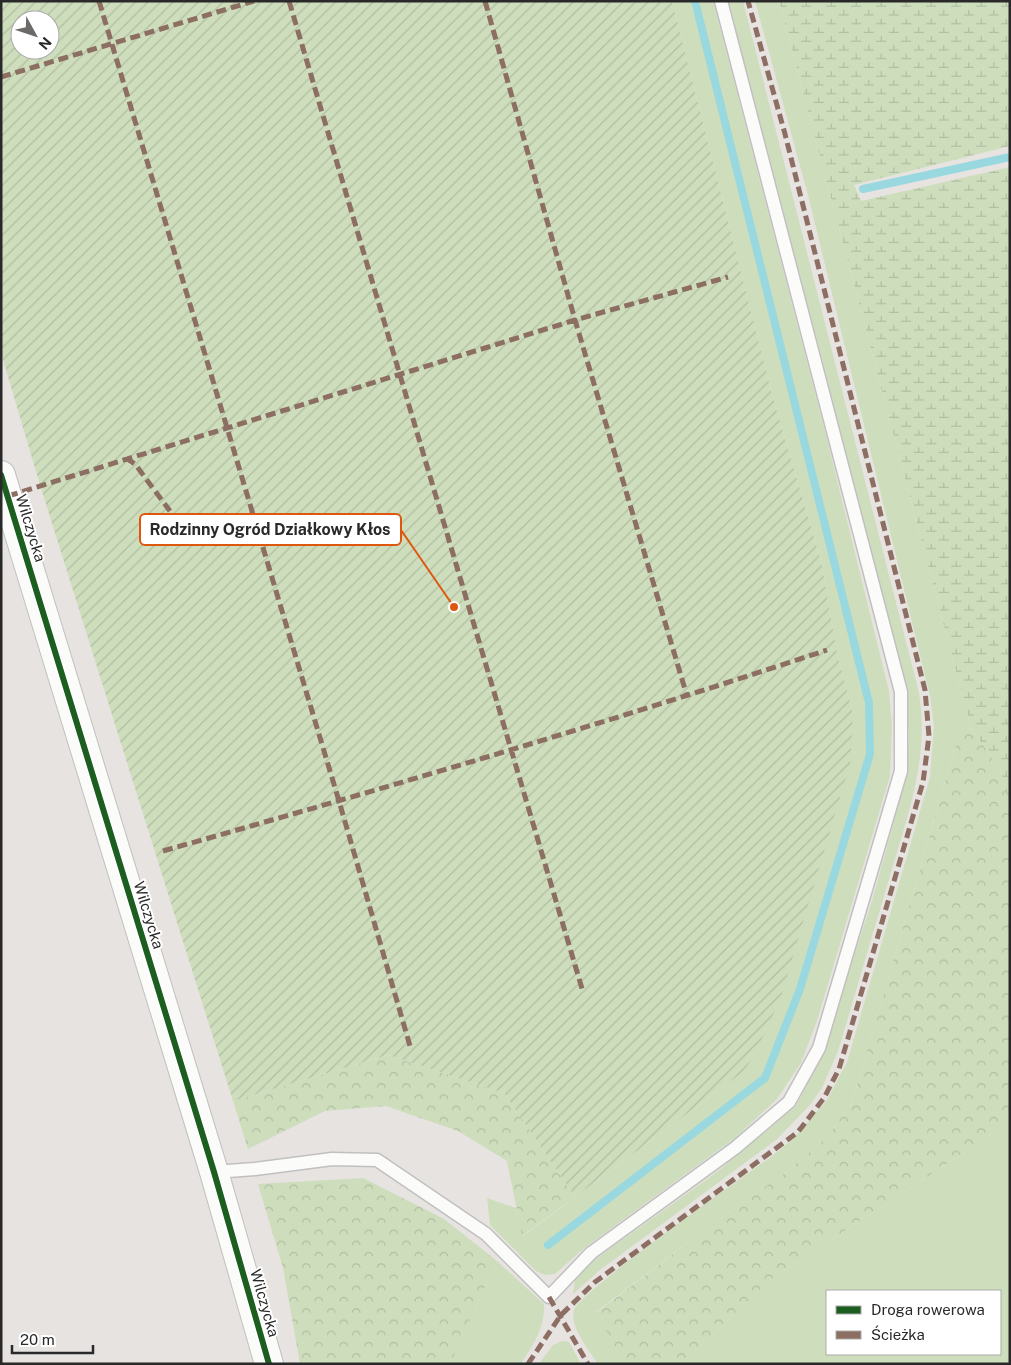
<svg xmlns="http://www.w3.org/2000/svg" width="1011" height="1365" font-family="'Public Sans',sans-serif">
	<style>
		.grass { fill: #cedebc; fill-rule: evenodd }
		.forest { fill: url(#forest-crowns) }
		.wetland { fill: url(#wetland-marsh) }
		.garden { fill: url(#garden-furrows); fill-rule: evenodd }
		.lines { fill: none; stroke-linecap: round; stroke-linejoin: round }
		.stream { stroke: #9ad8e0; stroke-width: 8 }
		.service-casing { stroke: #c1c0c0; stroke-width: 15 }
		.tertiary-casing { stroke: #c1c0c0; stroke-width: 30 }
		.service { stroke: #fbfbfa; stroke-width: 12 }
		.tertiary { stroke: #fbfbfa; stroke-width: 28 }
		.quiet { stroke: #8d6e63; stroke-width: 5; stroke-dasharray: 10 5; stroke-linecap: butt }
		.cycleway-casing { stroke: #fff; stroke-width: 9 }
		.cycleway { stroke: #1b5e20; stroke-width: 6 }
		.labels { text-anchor: middle; dominant-baseline: central; stroke-width: 4; stroke-linejoin: round; paint-order: stroke }
		.street-label { font-size: 15px; fill: #292929; stroke: #fff }
		.leader { fill: none; stroke: #de570d; stroke-width: 2 }
		.callout-dot { fill: #de570d; stroke: #fff; stroke-width: 2 }
		.callout { fill: #fff; stroke: #de570d; stroke-width: 2 }
		.callout-label { font-size: 16px; text-anchor: middle; font-weight: bold; fill: #292929 }
	</style>
	<defs>
		<pattern id="forest-crowns" width="20" height="18" patternUnits="userSpaceOnUse" patternTransform="scale(1.25)"><rect width="20" height="18" fill="#cedebc"/><path d="M2 6a3 3 0 1 1 6 0M12 15a3 3 0 1 1 6 0" fill="none" stroke="#b1bea2"/></pattern>
		<pattern id="wetland-marsh" width="20" height="14" patternUnits="userSpaceOnUse" patternTransform="scale(1.25)"><rect width="20" height="14" fill="#cedebc"/><path d="M1 5h8M5 5V1M11 12h8M15 12V8" fill="none" stroke="#b1bea2"/></pattern>
		<pattern id="garden-furrows" width="10" height="10" patternUnits="userSpaceOnUse" patternTransform="scale(1.25)"><rect width="10" height="10" fill="#cedebc"/><path d="M-1 1l2-2M0 10L10 0M9 11l2-2" fill="none" stroke="#b1bea2"/></pattern>
	</defs>
	<rect width="100%" height="100%" fill="#e6e3e0"/>
	<path class="grass" d="M 672,1 L 713,1 L 825,431 L 889,691 L 892,726 L 890,776 L 817,1021 L 801,1063 L 777,1099 L 736,1137 L 583,1249 L 555,1274 L 545,1275 L 536,1271 L 490,1225 L 487,1198 L 516,1208 L 523,1236 L 743,1072 L 853,714 L 837,653 L 821,561 L 773,398 Z
		M 728,1 L 743,1 L 919,693 C 930,760 906,819 888,883 C 871,939 855,995 838,1051 L 822,1088 L 809,1106 L 776,1140 L 600,1270 L 573,1294 L 575,1280 L 593,1261 L 717,1172 L 796,1106 L 819,1062 L 872,901 L 904,785 L 909,742 L 907,698 L 827,378 Z
		M 755,1 L 779,1 L 971,728 L 956,745 L 852,1103 L 826,1138 L 786,1172 L 711,1225 L 596,1312 L 625,1364 L 598,1364 C 589,1350 569,1326 574,1310 C 580,1291 745,1176 772,1156 L 792,1140 L 827,1100 L 847,1062 L 930,777 L 934,726 L 930,696 L 808,195 Z
		M 1010,1114 L 1010,1364 L 682,1364 L 770,1280 L 1000,1129 ZM 827,1291 L 1000,1291 L 1000,1354 L 827,1354 Z
		M 497,1261 L 544,1304 C 545,1328 533,1345 521,1364 L 450,1364 Z
		M 562,1341 L 569,1342 L 581,1364 L 539,1364 L 553,1345 Z"/>
	<path class="forest" d="M 971,728 L 1000,769 L 1010,807 L 1010,1114 L 1000,1129 L 770,1280 L 682,1364 L 625,1364 L 596,1313 L 711,1225 L 786,1172 L 826,1138 L 852,1103 L 956,745 Z
		M 388,1055 L 504,1093 L 575,1197 L 522,1236 L 507,1161 L 458,1131 L 386,1106 L 325,1111 L 248,1149 L 233,1101 Z
		M 363,1178 L 444,1219 L 497,1261 L 450,1364 L 300,1364 L 283,1268 L 258,1184 Z"/>
	<path class="wetland" d="M 779,1 L 1010,1 L 1010,146 L 854,185 L 861,201 L 1010,167 L 1010,807 L 1000,769 L 971,728 Z"/>
	<path class="garden" d="M 1,1 L 672,1 L 773,398 L 821,561 L 837,653 L 853,714 L 850,764 L 780,1000 L 754,1056 L 743,1072 L 575,1197 L 504,1093 L 388,1055 L 233,1101 L 40,485 L 1,353 ZM 20,20 L 50,20 L 50,50 L 20,50 Z"/>
	<g class="lines">
		<path class="stream" d="M 863,189 L 1010,157
			M 548,1245 L 765,1078 L 800,989 L 870,754 L 869,703 L 695,1"/>
		<g class="service-casing">
			<path id="service" d="M 214,1172 L 255,1169 L 332,1159 L 377,1160 L 486,1234 L 549,1297 L 591,1253 L 735,1148 L 789,1102 L 819,1048 L 901,771 L 901,692 L 721,1"/>
		</g>
		<g class="tertiary-casing">
			<path id="tertiary" d="M 1,475 L 214,1172 L 269,1364"/>
		</g>
		<use href="#service" class="service"/>
		<use href="#tertiary" class="tertiary"/>
		<path class="quiet" d="M 99,1 L 339,801 L 410,1046
			M 289,1 L 583,992
			M 485,1 L 575,320 L 687,696
			M 1,77 L 254,1
			M 126,458 L 135,464 L 170,511
			M 8,496 L 575,320 L 728,277
			M 163,851 C 386,788 607,723 827,650
			M 549,1297 L 588,1364
			M 528,1364 L 561,1315 L 595,1282 L 798,1132 L 824,1098 L 839,1069 L 923,782 L 929,736 L 925,690 L 785,134 L 748,1"/>
		<g class="cycleway-casing">
			<path id="cycleway" d="M 1,475 L 214,1172 L 269,1364"/>
		</g>
		<use href="#cycleway" class="cycleway"/>
	</g>
	<g class="labels">
		<g class="street-label">
			<text transform="translate(31 528) rotate(73)">Wilczycka</text>
			<text transform="translate(149 915) rotate(73)">Wilczycka</text>
			<text transform="translate(265 1303) rotate(74)">Wilczycka</text>
		</g>
	</g>
	<path class="leader" d="M454 607L401 530"/>
	<circle class="callout-dot" cx="454" cy="607" r="5"/>
	<rect class="callout" x="140" y="514" width="261" height="31" rx="5"/>
	<g class="callout-label">
		<text x="270" y="535">Rodzinny Ogród Działkowy Kłos</text>
	</g>
	<rect width="1011" height="1365" fill="none" stroke="#292929" stroke-width="5"/>
	<rect x="826" y="1290" width="175" height="65" fill="#ffffff" stroke="#a9a9a9"/>
	<rect x="836" y="1306" width="25" height="8" fill="#1b5e20" stroke="#a9a9a9"/>
	<text x="871" y="1315" font-size="15" fill="#292929">Droga rowerowa</text>
	<rect x="836" y="1331" width="25" height="8" fill="#8d6e63" stroke="#a9a9a9"/>
	<text x="871" y="1340" font-size="15" fill="#292929">Ścieżka</text>
	<g transform="translate(35 35) rotate(130)"><circle r="24" fill="#ffffff" stroke="#a9a9a9"/>
	<path d="M0-4L9 19L0 12L-9 19Z" fill="#6b6a69"/>
	<text y="-8" font-size="14" font-weight="bold" text-anchor="middle" fill="#292929">N</text>
	</g>
	<path d="M12 1345v8h81v-8" fill="none" stroke="#292929" stroke-width="2.5"/>
	<text x="20" y="1345" font-size="15" fill="#292929" stroke="#ffffff" stroke-width="4" paint-order="stroke">20 m</text>
</svg>
